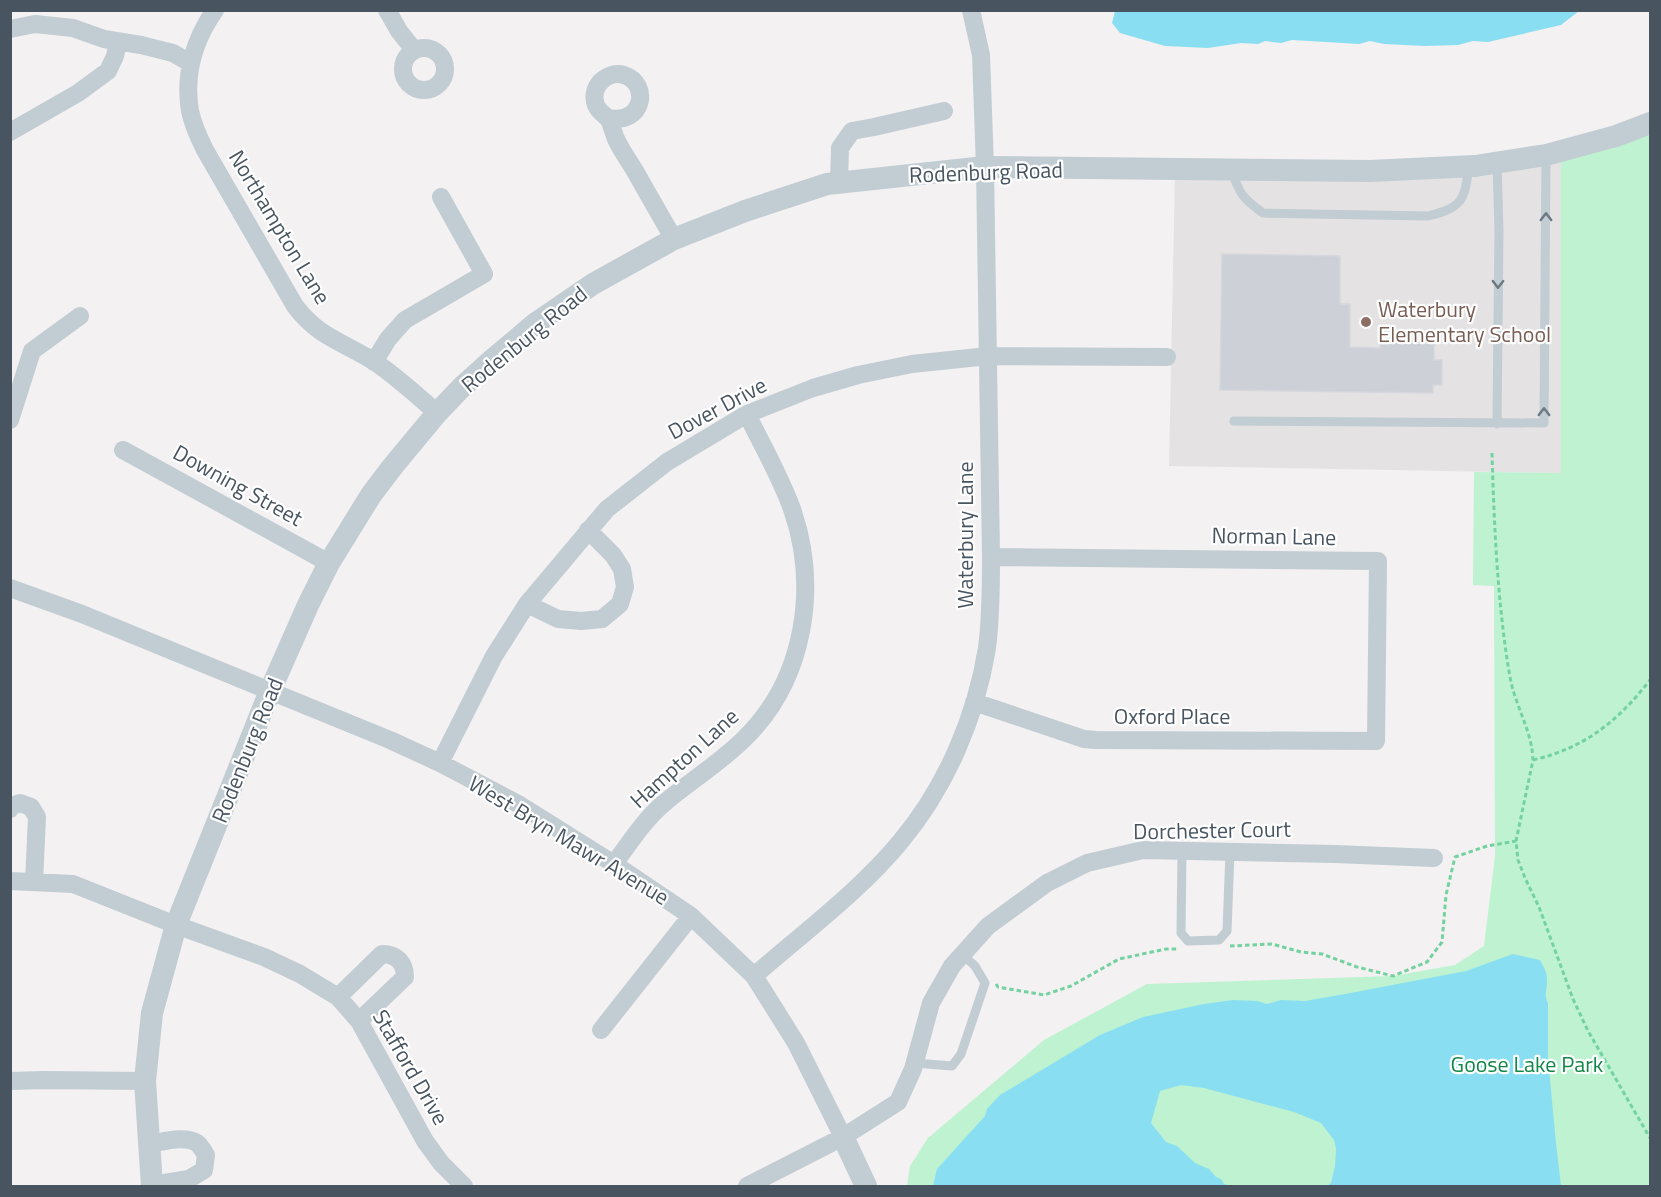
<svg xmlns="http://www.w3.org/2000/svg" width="1661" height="1197" font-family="'Titillium Web',sans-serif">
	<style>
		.education { fill: #e4e2e3 }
		.green { fill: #bef2d1 }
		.water { fill: #89dff1 }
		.building { fill: #cdd0d6; stroke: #d5d7dd; stroke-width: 1.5 }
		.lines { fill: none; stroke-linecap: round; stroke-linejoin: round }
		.path { stroke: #74d2a1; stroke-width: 3; stroke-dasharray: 4.5 3; stroke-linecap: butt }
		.service { stroke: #c1ccd3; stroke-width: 9 }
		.minor { stroke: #c1ccd3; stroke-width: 18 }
		.tertiary { stroke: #c1ccd3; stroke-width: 22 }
		.oneway { stroke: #6c7982 }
		.education-dot { fill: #8d6e63; stroke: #fff; stroke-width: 2 }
		.labels { text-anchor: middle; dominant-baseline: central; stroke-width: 4.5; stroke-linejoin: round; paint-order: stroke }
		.street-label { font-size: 22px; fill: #485560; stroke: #fff }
		.education-label { font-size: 22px; fill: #785e54; stroke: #fff; text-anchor: start }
		.park-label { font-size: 22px; fill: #138749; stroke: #fff }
	</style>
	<rect width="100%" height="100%" fill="#f3f1f1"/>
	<path class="education" d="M 1561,156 L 1561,473 L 1169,466 L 1175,174 Z"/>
	<path class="green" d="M 1650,123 L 1650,1186 L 907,1186 L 910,1166 L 928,1138 L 1044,1040 L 1147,984 L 1393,976 L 1455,965 L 1484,946 L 1495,856 L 1494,586 L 1473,585 L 1474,472 L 1561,473 L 1561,157 Z"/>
	<path class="water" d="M 1115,11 L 1224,10 L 1232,12 L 1245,10 L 1579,11 L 1561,25 L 1488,42 L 1473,41 L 1458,45 L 1425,46 L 1384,44 L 1370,41 L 1359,44 L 1292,40 L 1281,43 L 1265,41 L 1258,44 L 1241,43 L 1208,48 L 1165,46 L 1120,33 L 1112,23 Z
		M 1513,954 L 1540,960 C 1543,966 1547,972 1547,979 C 1548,987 1543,995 1548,1003 L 1548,1058 L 1556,1143 L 1561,1186 L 1327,1186 L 1331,1183 L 1335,1166 L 1336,1149 L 1334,1140 L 1321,1123 L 1294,1112 L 1204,1088 L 1181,1085 L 1160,1091 L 1151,1123 L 1166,1142 L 1177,1146 L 1195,1163 L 1209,1169 L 1216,1177 L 1221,1179 L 1224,1184 L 1233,1186 L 933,1186 L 937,1169 L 985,1116 L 987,1109 L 1000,1095 L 1100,1035 L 1143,1017 L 1204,1004 L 1233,1000 L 1257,1001 L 1267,1004 L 1281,1000 L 1305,1001 L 1345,994 L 1466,971 Z"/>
	<path class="building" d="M 1222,254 L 1340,256 L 1340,304 L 1350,304 L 1350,347 L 1380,348 L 1380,340 L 1434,340 L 1434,360 L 1442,360 L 1442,385 L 1433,385 L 1433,393 L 1220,390 Z"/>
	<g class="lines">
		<path class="path" d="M 1492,453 C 1494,522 1497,591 1507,659 C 1509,672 1511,686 1516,699 C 1523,720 1532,737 1533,760 L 1516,841 L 1518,860 L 1525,878 L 1539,907 L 1573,999 L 1588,1031 L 1650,1138
			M 1533,760 C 1585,748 1618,721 1650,680
			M 1230,946 L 1272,944 L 1301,952 L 1322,954 L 1357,967 L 1393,976 L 1427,962 L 1442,942 L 1446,895 L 1455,857 L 1487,846 L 1516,841
			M 996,984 L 998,987 L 1044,995 L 1071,986 L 1119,959 L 1166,949 L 1179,949"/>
		<path class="service" d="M 1231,170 C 1240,194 1242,198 1263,213 L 1428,216 C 1463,207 1464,201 1469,167
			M 1234,421 L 1544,423 L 1546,155
			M 1497,424 L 1499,231 L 1497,163
			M 1182,851 L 1181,933 L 1188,941 L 1219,940 L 1227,931 L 1230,852
			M 915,1063 L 952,1066 L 961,1054 L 985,983 L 975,966 L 962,954"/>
		<path class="minor" d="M 215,10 C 194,40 184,75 190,111 C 193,125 199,138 205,150 L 295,306 C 319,338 344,342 375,362 C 397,377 417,395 437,413
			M 387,10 L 399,31 L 414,50
			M 10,29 L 35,24 L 73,28 L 104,39 L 141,45 L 173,53 L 190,63
			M403 69a21 21 0 1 1 42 0a21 21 0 1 1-42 0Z
			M 609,118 C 643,125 651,84 624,75 C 607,70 589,87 596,105 C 599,113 607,115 610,122 C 612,127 614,134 616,139 C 621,150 629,161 635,171 C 648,194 661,217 674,239
			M 10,132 L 78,93 L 108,71 L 115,56 L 118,42
			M 839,183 L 840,148 L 852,131 L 874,127 L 944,111
			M 374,362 L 388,339 L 405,320 L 484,274 L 441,197
			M 10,420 L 32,351 L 80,316
			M 123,450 L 329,563
			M 10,588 L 82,614 L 270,691 L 390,740 L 440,763 L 520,805 L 614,864 L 691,916 L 754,976 L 796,1043 L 843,1137
			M 527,604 L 558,619 L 581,621 L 602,619 L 620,604 L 625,587 L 622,569 L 613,555 L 588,530
			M 974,702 L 1084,739 L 1096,740 L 1376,741 L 1378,561 L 991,557
			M 440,763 L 494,656 L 527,604 L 607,509 L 667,462 L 747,414 L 813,388 L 858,375 L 912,364 L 988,356 L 1167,357
			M 10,809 L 12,806 L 20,803 L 31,807 L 37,817 L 34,882
			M 614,864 C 629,844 644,820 663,804 C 690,781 720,763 745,738 C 805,679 819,587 792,509 C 780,476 762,445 747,414
			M 10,881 L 73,884 L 176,925 L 264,957 L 300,974 L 338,997 L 359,1021 L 425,1141 L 441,1163 L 464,1186
			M 754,976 C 803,933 860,891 901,841 C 946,787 976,717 987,648 C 991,618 991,587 991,557 L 985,167 L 981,55 L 971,10
			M 338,997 L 382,954 C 397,954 405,963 405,977 L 359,1021
			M 601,1030 L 691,916
			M 11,1081 L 43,1080 L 145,1081
			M 149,1144 C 163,1142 184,1135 197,1143 C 201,1146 204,1152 206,1155 L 204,1170 L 189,1179 L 152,1185
			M 747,1186 L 843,1137 L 898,1102 L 913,1069 L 931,1003 L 952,966 L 988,926 L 1047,883 L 1087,863 L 1143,850 L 1335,854 L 1434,858"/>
		<path class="tertiary" d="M 843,1137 L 866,1186
			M 152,1186 L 145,1081 L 152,1013 L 176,925 L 270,691 L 308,605 L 329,563 L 371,495 L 393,466 L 437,413 L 461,388 L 491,361 L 536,323 L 593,284 L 674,239 L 745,211 L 827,184 L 985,167 L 1370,171 L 1475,166 L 1546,155 L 1616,136 L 1650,123"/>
	</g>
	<defs><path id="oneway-chevron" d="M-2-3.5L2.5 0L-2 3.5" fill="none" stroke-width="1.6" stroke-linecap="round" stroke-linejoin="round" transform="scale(1.5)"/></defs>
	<g class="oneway">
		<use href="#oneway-chevron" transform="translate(1546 217) rotate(-90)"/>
		<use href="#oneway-chevron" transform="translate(1498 284) rotate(91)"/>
		<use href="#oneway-chevron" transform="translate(1544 412) rotate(-90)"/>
	</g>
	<circle class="education-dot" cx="1366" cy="322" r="6"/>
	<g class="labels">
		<g class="street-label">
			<text transform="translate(986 172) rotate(-2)">Rodenburg Road</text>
			<text transform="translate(280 227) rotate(59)">Northampton Lane</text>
			<text transform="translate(524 339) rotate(-39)">Rodenburg Road</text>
			<text transform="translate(717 408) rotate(-28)">Dover Drive</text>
			<text transform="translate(238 485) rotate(29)">Downing Street</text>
			<text transform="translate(965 535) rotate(-90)">Waterbury Lane</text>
			<text transform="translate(1274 536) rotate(1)">Norman Lane</text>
			<text x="1172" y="716">Oxford Place</text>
			<text transform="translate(247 750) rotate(-68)">Rodenburg Road</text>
			<text transform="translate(684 758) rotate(-42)">Hampton Lane</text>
			<text transform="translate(1212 830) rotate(-1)">Dorchester Court</text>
			<text transform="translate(569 840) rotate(31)">West Bryn Mawr Avenue</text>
			<text transform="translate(411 1067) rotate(60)">Stafford Drive</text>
		</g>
		<g class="education-label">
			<text x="1378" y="309">Waterbury<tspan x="1378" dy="25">Elementary School</tspan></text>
		</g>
		<g class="park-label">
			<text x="1527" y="1064">Goose Lake Park</text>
		</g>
	</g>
	<rect width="1661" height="1197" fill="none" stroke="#485560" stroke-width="24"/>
</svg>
